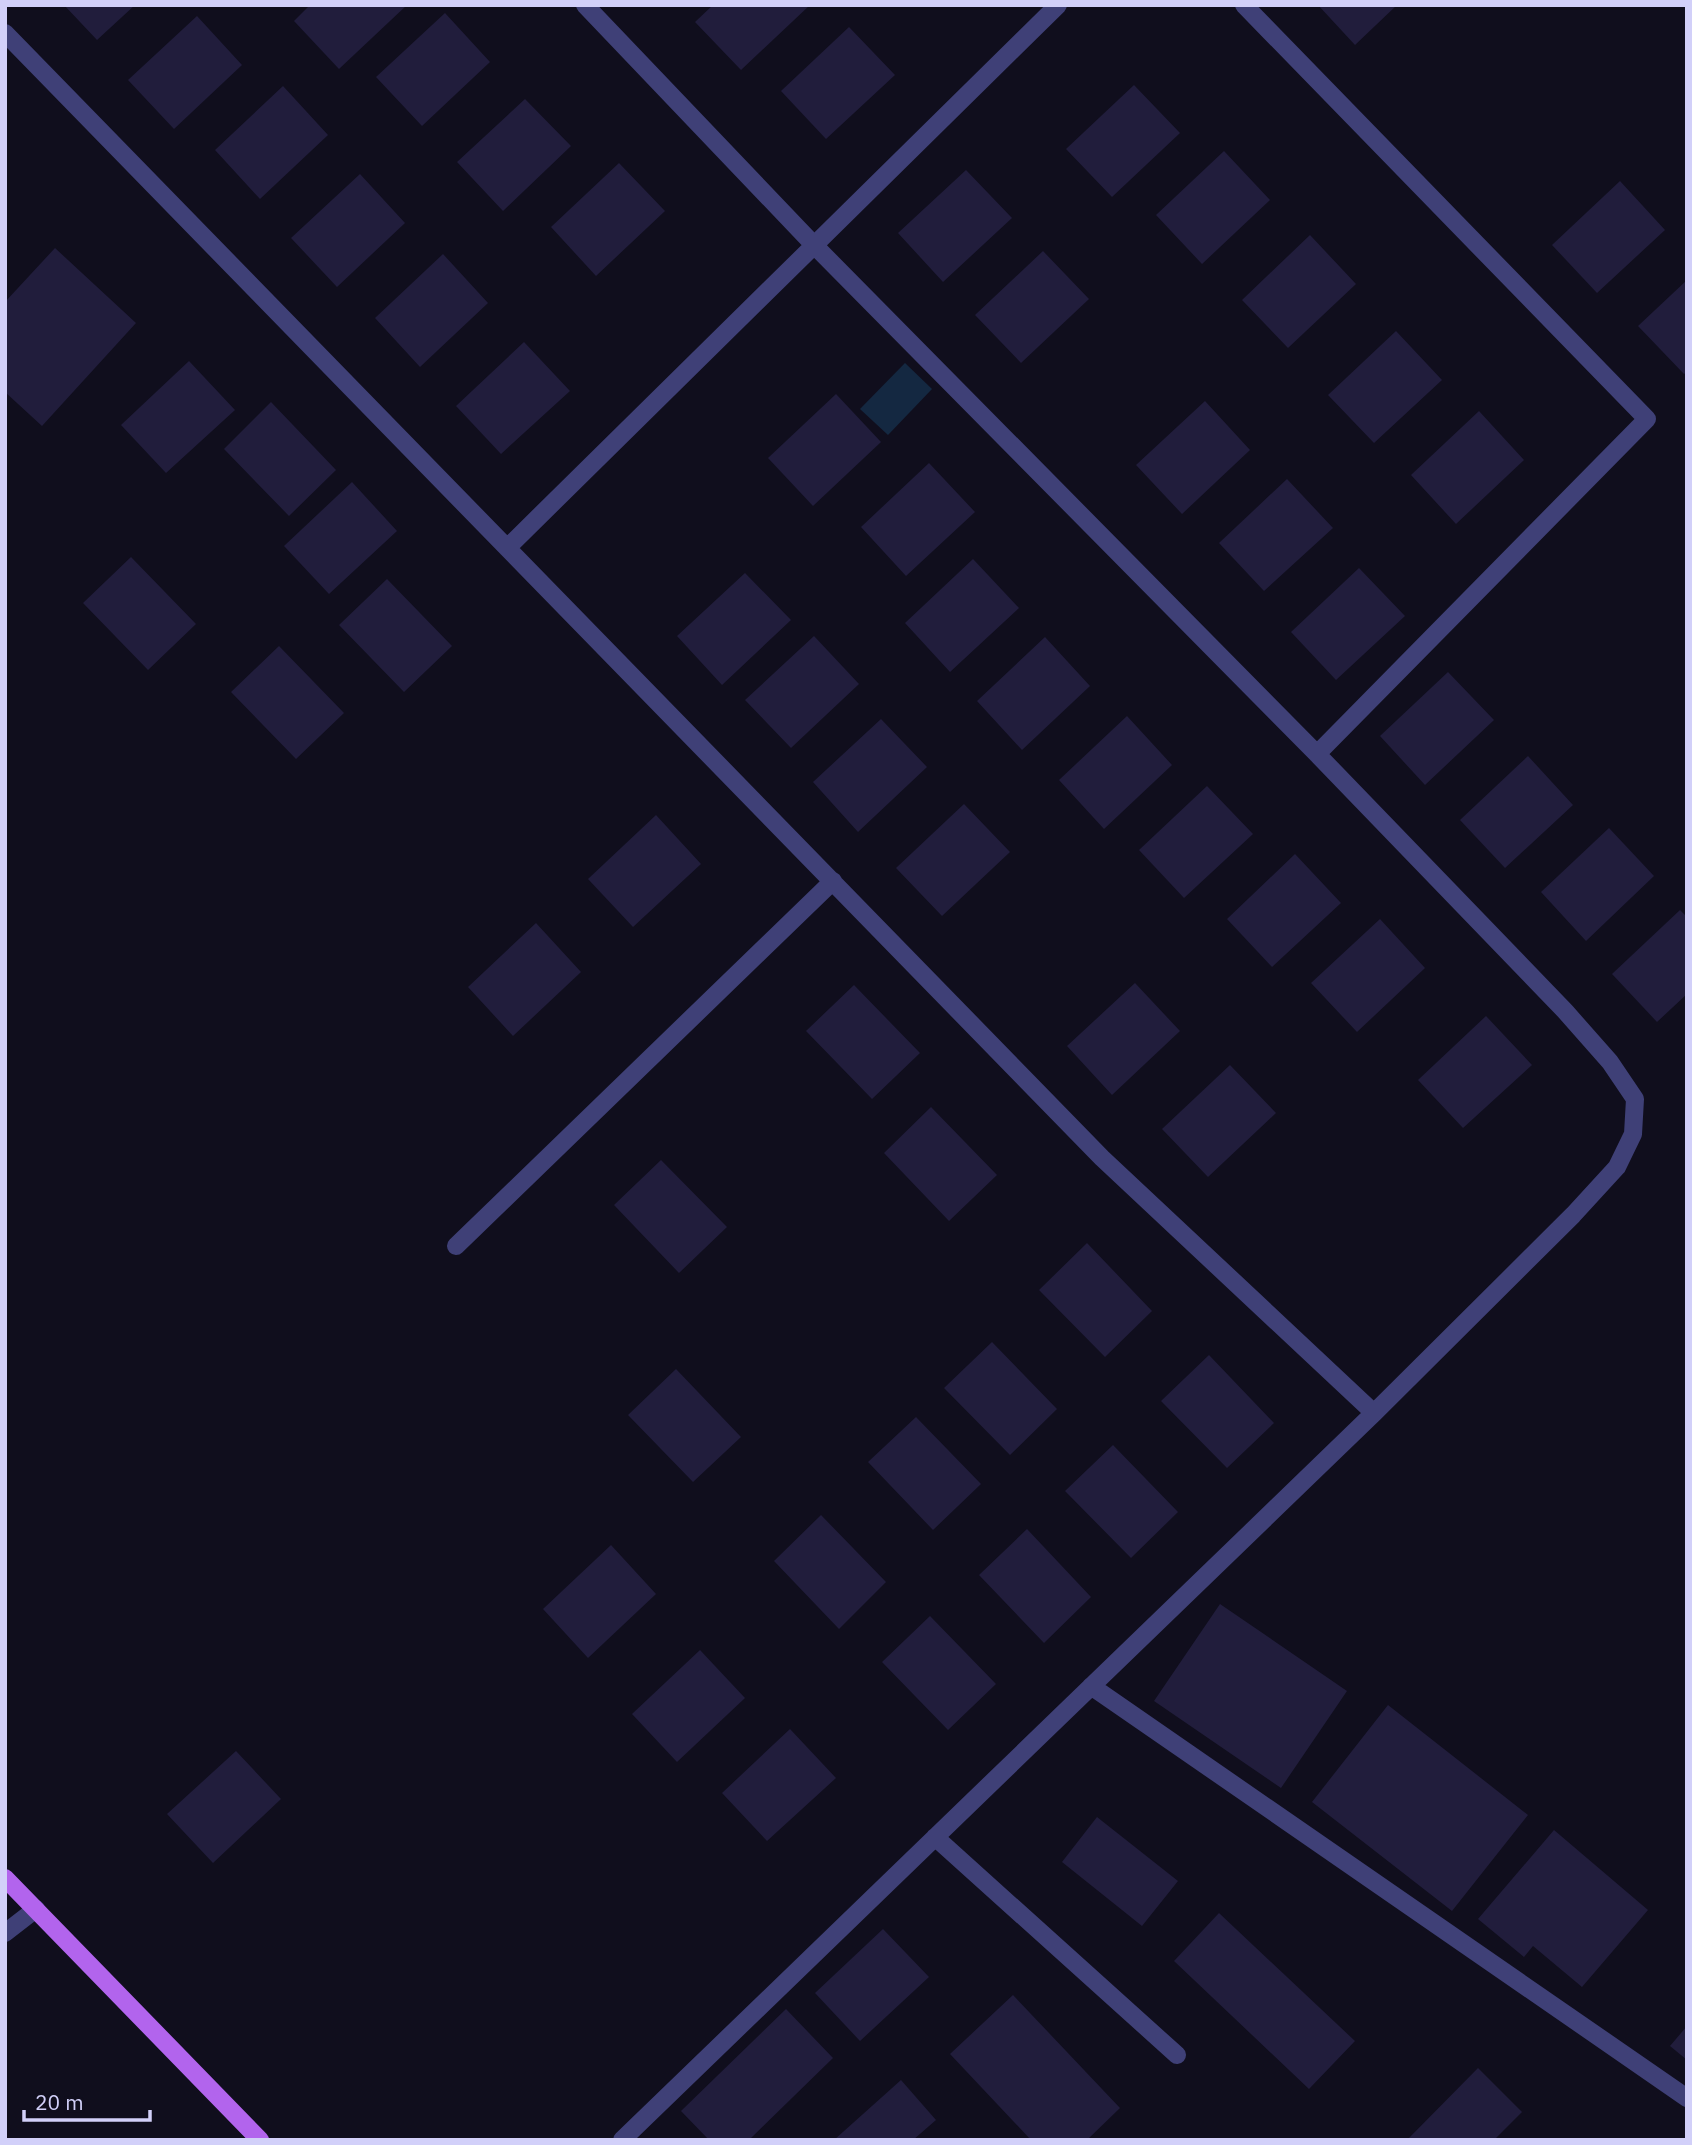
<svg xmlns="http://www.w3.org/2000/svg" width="1692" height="2145" font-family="'IBM Plex Sans',sans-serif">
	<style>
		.water { fill: #142841 }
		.building { fill: #211d3c }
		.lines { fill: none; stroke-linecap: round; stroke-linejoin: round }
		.minor { stroke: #3f4077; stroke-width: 18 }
		.major { stroke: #b264ed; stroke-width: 18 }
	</style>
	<rect width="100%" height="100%" fill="#100e1d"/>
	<path class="water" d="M 905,363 L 932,389 L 888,435 L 860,409 Z"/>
	<path class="building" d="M 64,5 L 135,5 L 97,40 Z
		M 310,5 L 407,5 L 339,69 L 294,21 Z
		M 713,5 L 810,5 L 741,70 L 695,22 Z
		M 1318,5 L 1397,5 L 1355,45 Z
		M 445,13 L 490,62 L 422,126 L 376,77 Z
		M 197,16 L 242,65 L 174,129 L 128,80 Z
		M 849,27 L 895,75 L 826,139 L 781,91 Z
		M 1134,85 L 1180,133 L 1112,197 L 1066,149 Z
		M 283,86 L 328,135 L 260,199 L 215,150 Z
		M 525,99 L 571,146 L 503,211 L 457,162 Z
		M 1224,151 L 1270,200 L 1202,264 L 1156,215 Z
		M 619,163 L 665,211 L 596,276 L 551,227 Z
		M 966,170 L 1012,218 L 943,282 L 898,233 Z
		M 360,174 L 405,223 L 337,287 L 291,238 Z
		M 1620,181 L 1665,230 L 1597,293 L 1552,245 Z
		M 1310,235 L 1356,284 L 1288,348 L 1242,300 Z
		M 55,248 L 136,323 L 42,426 L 5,392 L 5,302 Z
		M 1043,251 L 1089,299 L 1021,363 L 975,315 Z
		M 443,254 L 488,303 L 420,367 L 375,318 Z
		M 1687,280 L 1687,372 L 1684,374 L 1638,326 Z
		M 1396,331 L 1442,380 L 1374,443 L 1328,395 Z
		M 524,342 L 570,391 L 501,454 L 456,406 Z
		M 189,361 L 235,410 L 166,473 L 121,425 Z
		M 836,394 L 881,442 L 813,506 L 768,458 Z
		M 1205,401 L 1250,450 L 1182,514 L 1136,465 Z
		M 271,402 L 336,470 L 289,516 L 224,449 Z
		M 1479,411 L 1524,460 L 1456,524 L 1411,475 Z
		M 929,463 L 975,512 L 906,576 L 861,527 Z
		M 1287,479 L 1333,528 L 1264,591 L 1219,543 Z
		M 352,482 L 397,531 L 329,594 L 284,546 Z
		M 131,557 L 196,624 L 148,670 L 83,603 Z
		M 973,559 L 1019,608 L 950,672 L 905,623 Z
		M 1359,568 L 1405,616 L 1336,680 L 1291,632 Z
		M 745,573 L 791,620 L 722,685 L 677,636 Z
		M 387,579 L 452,646 L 404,692 L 339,625 Z
		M 814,636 L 859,684 L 791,748 L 745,700 Z
		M 1045,637 L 1090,686 L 1022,750 L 977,701 Z
		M 279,646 L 344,713 L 296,759 L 231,692 Z
		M 1448,672 L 1494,720 L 1425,785 L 1380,736 Z
		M 1127,716 L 1172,765 L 1104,829 L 1059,780 Z
		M 881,719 L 927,767 L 858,832 L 813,782 Z
		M 1528,756 L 1573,805 L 1505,868 L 1460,820 Z
		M 1207,786 L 1253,834 L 1184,898 L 1139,850 Z
		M 964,804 L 1010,852 L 942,916 L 896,868 Z
		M 656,815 L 701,864 L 633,927 L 588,879 Z
		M 1609,828 L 1654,876 L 1586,941 L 1541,892 Z
		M 1295,854 L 1341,903 L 1272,967 L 1227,919 Z
		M 1680,910 L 1687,917 L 1687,994 L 1657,1022 L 1612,974 Z
		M 1380,919 L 1425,968 L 1357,1032 L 1311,983 Z
		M 536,923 L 581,972 L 513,1036 L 468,987 Z
		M 1135,983 L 1180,1031 L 1112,1095 L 1067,1046 Z
		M 854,985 L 920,1053 L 872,1099 L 806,1031 Z
		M 1486,1016 L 1532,1065 L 1463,1128 L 1418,1080 Z
		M 1230,1065 L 1276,1113 L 1208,1177 L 1162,1129 Z
		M 931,1107 L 997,1175 L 949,1221 L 884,1153 Z
		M 661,1160 L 727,1227 L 679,1273 L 614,1205 Z
		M 1087,1243 L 1152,1311 L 1105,1357 L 1039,1290 Z
		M 992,1342 L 1057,1409 L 1010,1455 L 944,1388 Z
		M 1209,1355 L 1274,1423 L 1227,1468 L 1161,1401 Z
		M 676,1369 L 741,1437 L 693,1482 L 628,1415 Z
		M 916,1417 L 981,1484 L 933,1530 L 868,1462 Z
		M 1113,1445 L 1178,1512 L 1131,1558 L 1065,1491 Z
		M 821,1515 L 886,1582 L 839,1629 L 774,1561 Z
		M 1027,1529 L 1091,1597 L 1044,1643 L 979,1575 Z
		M 611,1545 L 656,1594 L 588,1658 L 543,1609 Z
		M 1220,1604 L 1347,1691 L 1281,1788 L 1154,1701 Z
		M 930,1616 L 996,1684 L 948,1730 L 882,1662 Z
		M 700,1650 L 745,1698 L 677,1762 L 632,1714 Z
		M 1388,1705 L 1528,1815 L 1452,1911 L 1312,1802 Z
		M 790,1729 L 836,1778 L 767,1841 L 722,1793 Z
		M 236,1751 L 281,1799 L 213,1863 L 167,1814 Z
		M 1097,1817 L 1178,1881 L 1142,1926 L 1062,1862 Z
		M 1554,1830 L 1648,1910 L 1582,1987 L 1533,1946 L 1524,1957 L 1478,1919 Z
		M 1219,1913 L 1355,2041 L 1309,2089 L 1174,1961 Z
		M 883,1929 L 929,1977 L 860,2041 L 815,1993 Z
		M 1013,1995 L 1120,2108 L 1087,2140 L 1031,2140 L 950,2054 Z
		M 786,2009 L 833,2058 L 749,2140 L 709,2140 L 681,2111 Z
		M 1687,2026 L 1687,2060 L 1670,2046 Z
		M 1478,2068 L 1522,2112 L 1494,2140 L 1407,2140 Z
		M 901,2080 L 936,2120 L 913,2140 L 834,2140 Z"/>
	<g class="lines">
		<path class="minor" d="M 585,5 L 813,244 L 1317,754 L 1565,1011 L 1610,1062 L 1635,1099 L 1633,1134 L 1617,1167 L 1573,1215 L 1374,1413 L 622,2140
			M 1244,5 L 1647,419 L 1317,754
			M 5,33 L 1102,1158 L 1374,1413
			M 507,548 L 1058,5
			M 456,1246 L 833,881
			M 1091,1686 L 1687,2098
			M 935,1837 L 1177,2055
			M 5,1933 L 36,1909"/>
		<path class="major" d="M 5,1878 L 260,2140"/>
	</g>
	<rect width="1692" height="2145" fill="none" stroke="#d2d0f9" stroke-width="14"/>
	<path d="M24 2110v10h126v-10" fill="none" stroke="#d2d0f9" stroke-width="3.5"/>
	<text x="35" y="2110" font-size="21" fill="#d2d0f9" stroke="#100e1d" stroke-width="5" paint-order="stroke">20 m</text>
</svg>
